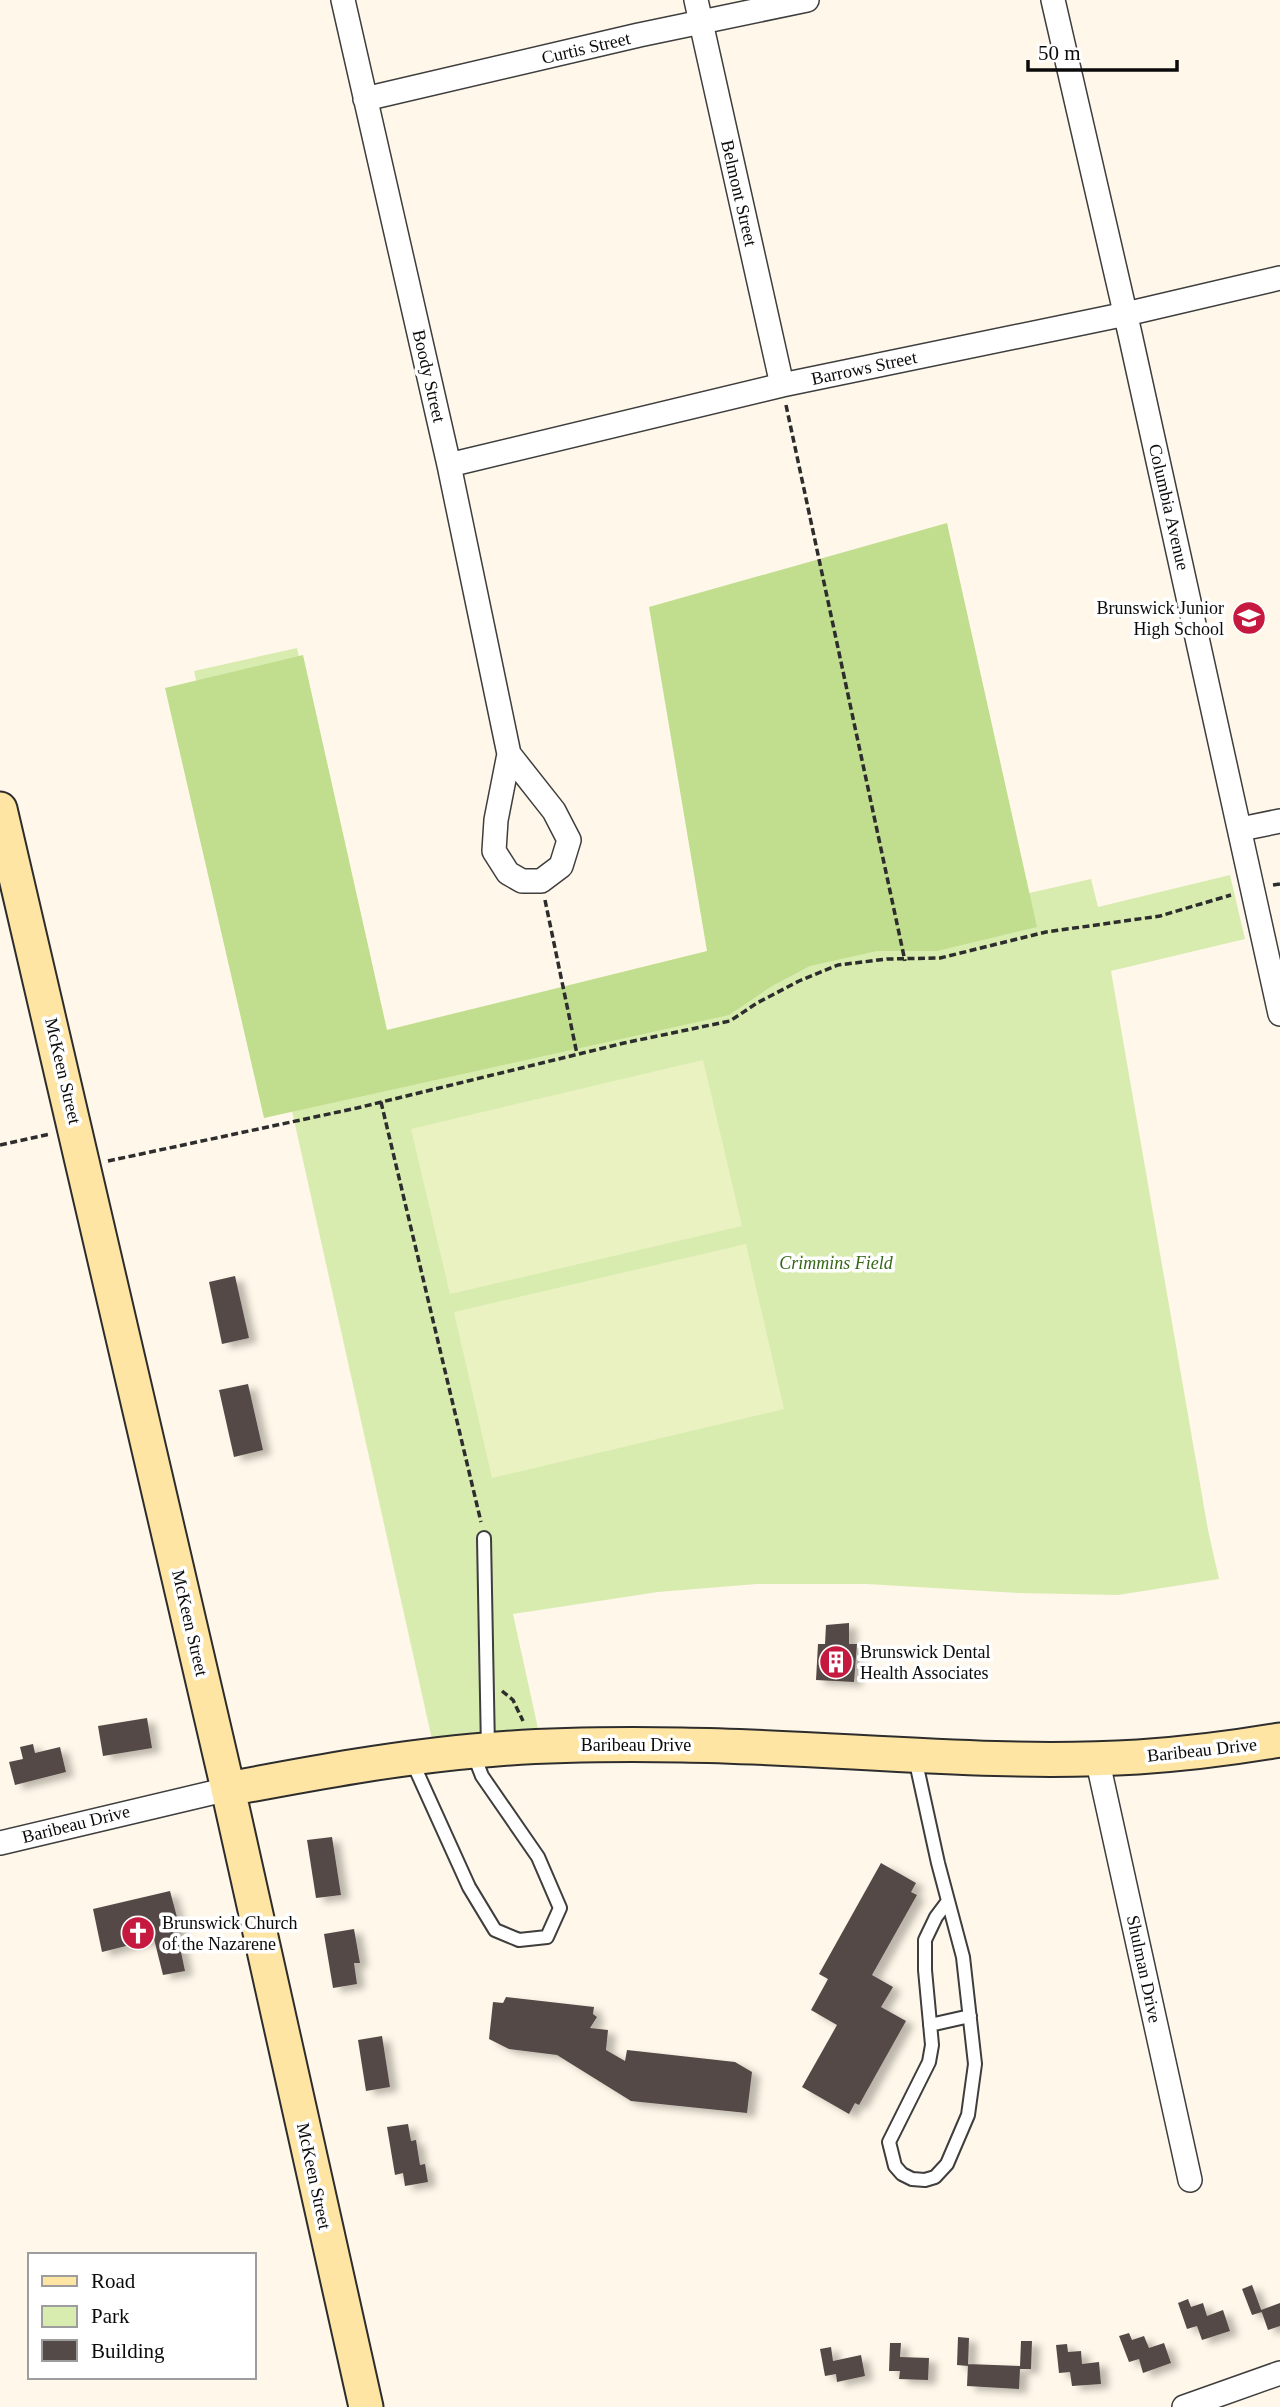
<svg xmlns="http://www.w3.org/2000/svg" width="1280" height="2407" font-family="Georgia,serif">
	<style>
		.green { fill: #d9ecb0 }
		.forest { fill: #c0de8e }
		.pitch { fill: #eaf2c2 }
		.building { fill: #544a47; filter: url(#shadow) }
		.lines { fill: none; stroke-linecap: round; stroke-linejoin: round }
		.lane-casing { stroke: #3e3e3e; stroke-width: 16 }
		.street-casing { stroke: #3e3e3e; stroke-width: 26 }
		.secondary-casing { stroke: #2d2d2d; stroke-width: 37 }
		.path { stroke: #2d2d2d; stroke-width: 3.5; stroke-dasharray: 7 3.5; stroke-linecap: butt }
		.lane { stroke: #fff; stroke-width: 12 }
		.street { stroke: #fff; stroke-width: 23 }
		.secondary { stroke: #ffe5a4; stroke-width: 33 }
		.labels { text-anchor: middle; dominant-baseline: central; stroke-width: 7; stroke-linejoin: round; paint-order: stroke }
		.street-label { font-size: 18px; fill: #0b0b0b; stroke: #fff }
		.poi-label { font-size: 18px; fill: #0b0b0b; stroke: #fff; text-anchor: start }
		.park-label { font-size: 18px; font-style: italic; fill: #356717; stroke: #fff }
	</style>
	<defs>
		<filter id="shadow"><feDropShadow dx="8" dy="4.5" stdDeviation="3.5" flood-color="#0004"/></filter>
	</defs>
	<rect width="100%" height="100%" fill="#fff7e9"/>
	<path class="green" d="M 297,648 L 385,1039 L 1091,879 L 1098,907 L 1230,875 L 1245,939 L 1111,971 L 1208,1530 L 1219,1579 L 1118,1595 L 1018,1593 L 867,1584 L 757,1584 L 658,1592 L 513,1614 L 539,1733 L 433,1744 L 194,671 Z"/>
	<path class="forest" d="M 947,523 L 1037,927 L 937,951 L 877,951 L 810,966 L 772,986 L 729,1015 L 264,1118 L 165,688 L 303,655 L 387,1030 L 707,951 L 649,607 Z"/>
	<path class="pitch" d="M 703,1060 L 742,1226 L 450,1294 L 411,1129 Z
		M 746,1244 L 784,1409 L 492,1478 L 454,1312 Z"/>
	<path class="building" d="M 235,1276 L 249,1338 L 222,1344 L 209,1282 Z
		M 248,1384 L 263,1450 L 234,1457 L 219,1390 Z
		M 849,1623 L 849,1644 L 857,1644 L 854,1682 L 816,1680 L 818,1644 L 825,1644 L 826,1625 Z
		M 147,1718 L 152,1748 L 103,1756 L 98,1726 Z
		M 33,1744 L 35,1753 L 60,1747 L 66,1772 L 15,1785 L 9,1762 L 23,1759 L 20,1747 Z
		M 332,1837 L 341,1895 L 316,1898 L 307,1840 Z
		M 881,1863 L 916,1883 L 911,1892 L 917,1895 L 872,1975 L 893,1987 L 881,2007 L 906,2021 L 859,2105 L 855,2103 L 849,2114 L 802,2087 L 837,2025 L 811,2010 L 828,1979 L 819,1974 Z
		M 170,1891 L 181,1932 L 177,1933 L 185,1971 L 163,1975 L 154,1939 L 102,1952 L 93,1909 Z
		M 354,1929 L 360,1963 L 354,1963 L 357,1984 L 333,1988 L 324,1934 Z
		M 506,1997 L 594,2007 L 593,2014 L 597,2017 L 590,2028 L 608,2030 L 606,2050 L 625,2061 L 627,2050 L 735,2062 L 752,2072 L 747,2113 L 631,2101 L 557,2055 L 509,2049 L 489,2039 L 493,2002 L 503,2003 Z
		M 382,2036 L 390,2087 L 366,2091 L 358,2040 Z
		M 408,2124 L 411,2141 L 416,2140 L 420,2165 L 425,2164 L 428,2182 L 405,2186 L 403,2173 L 395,2175 L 387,2127 Z
		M 1252,2285 L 1262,2312 L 1252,2315 L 1242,2289 Z
		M 1188,2299 L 1191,2307 L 1203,2303 L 1207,2316 L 1223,2310 L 1230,2331 L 1202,2340 L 1197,2326 L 1187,2329 L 1178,2303 Z
		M 1280,2303 L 1280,2326 L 1268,2330 L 1261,2310 Z
		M 1129,2333 L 1132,2340 L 1144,2336 L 1149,2348 L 1164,2343 L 1171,2363 L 1143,2373 L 1139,2359 L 1129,2362 L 1119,2336 Z
		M 958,2337 L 969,2338 L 968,2366 L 957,2365 Z
		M 1021,2341 L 1032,2341 L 1031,2369 L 1020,2369 L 1019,2389 L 967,2386 L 968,2364 L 1020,2366 Z
		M 890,2343 L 901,2343 L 900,2357 L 929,2358 L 928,2380 L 899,2379 L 900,2371 L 889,2371 Z
		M 1067,2344 L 1068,2352 L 1081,2351 L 1082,2364 L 1099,2362 L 1101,2384 L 1072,2386 L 1070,2372 L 1059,2373 L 1056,2345 Z
		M 831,2347 L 833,2361 L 861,2355 L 865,2376 L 837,2382 L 836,2374 L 825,2376 L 820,2349 Z"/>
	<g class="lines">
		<g class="lane-casing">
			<path id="lane" d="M 484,1538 L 488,1749
				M 915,1758 L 938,1863 L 963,1957 L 975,2064 L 968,2115 L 947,2164 L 935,2177 L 925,2180 L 912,2179 L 902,2174 L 895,2166 L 889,2142 L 929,2062 L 932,2045 L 925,1970 L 925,1940 L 936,1917 L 948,1901
				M 411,1759 L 469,1887 L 495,1930 L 519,1940 L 547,1937 L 560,1908 L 538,1857 L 482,1776 L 473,1753
				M 930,2025 L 970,2016"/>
		</g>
		<g class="street-casing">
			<path id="street" d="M 343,0 L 449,465 L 509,754 L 496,820 L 494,851 L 508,873 L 522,881 L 541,881 L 561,866 L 569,840 L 554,811 L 509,754
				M 696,0 L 782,385
				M 1053,0 L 1130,334 L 1280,1014
				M 365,99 L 639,35 L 807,0
				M 449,465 L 782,385 L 1126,314 L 1280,278
				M 1241,829 L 1280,821
				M 1097,1758 L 1190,2180
				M 0,1843 L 228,1789
				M 1184,2407 L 1280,2373"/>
		</g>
		<g class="secondary-casing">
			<path id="secondary" d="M 0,809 L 228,1789 L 366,2407
				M 228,1789 C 313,1773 399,1757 485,1750 C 551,1744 616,1744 682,1745 C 833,1747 986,1766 1138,1757 C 1185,1754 1233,1748 1280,1740"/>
		</g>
		<path class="path" d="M 786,405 L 905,961
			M 1273,885 L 1280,884
			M 545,900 L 577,1054
			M 381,1102 L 481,1522
			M 0,1145 L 50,1134
			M 108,1161 L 357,1108 L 624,1043 L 730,1021 L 757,1003 L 799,981 L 838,965 L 887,959 L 940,958 L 1046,932 L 1160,916 L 1231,895
			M 502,1691 L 513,1700 L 523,1721"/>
		<use href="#lane" class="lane"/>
		<use href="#street" class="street"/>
		<use href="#secondary" class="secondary"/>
	</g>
	<defs>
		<g id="school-disc" transform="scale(1.75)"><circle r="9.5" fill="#c5193f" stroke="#fff"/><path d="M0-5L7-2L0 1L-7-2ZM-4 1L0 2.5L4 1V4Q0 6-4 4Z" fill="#fff"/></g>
		<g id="building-disc" transform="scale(1.75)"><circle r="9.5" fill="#c5193f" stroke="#fff"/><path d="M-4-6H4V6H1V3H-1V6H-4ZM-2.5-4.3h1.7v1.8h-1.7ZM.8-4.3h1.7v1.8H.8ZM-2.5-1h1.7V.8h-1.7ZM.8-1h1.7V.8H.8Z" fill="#fff"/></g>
		<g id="church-disc" transform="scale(1.75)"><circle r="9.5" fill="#c5193f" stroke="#fff"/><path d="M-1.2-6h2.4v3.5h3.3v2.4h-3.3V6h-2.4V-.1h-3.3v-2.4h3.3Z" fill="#fff"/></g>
	</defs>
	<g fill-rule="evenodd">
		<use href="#school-disc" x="1249" y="618"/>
		<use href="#building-disc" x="836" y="1662"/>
		<use href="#church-disc" x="138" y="1933"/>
	</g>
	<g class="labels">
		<g class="street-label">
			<text transform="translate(586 48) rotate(-13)">Curtis Street</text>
			<text transform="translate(739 193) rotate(77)">Belmont Street</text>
			<text transform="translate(864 368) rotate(-12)">Barrows Street</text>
			<text transform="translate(429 376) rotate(77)">Boody Street</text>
			<text transform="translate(1169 507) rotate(77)">Columbia Avenue</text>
			<text transform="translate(63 1071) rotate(77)">McKeen Street</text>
			<text transform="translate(190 1623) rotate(77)">McKeen Street</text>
			<text x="636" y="1745">Baribeau Drive</text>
			<text transform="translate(1202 1750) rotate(-6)">Baribeau Drive</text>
			<text transform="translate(76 1824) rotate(-14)">Baribeau Drive</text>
			<text transform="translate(1144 1969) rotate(78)">Shulman Drive</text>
			<text transform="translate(314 2176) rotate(78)">McKeen Street</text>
		</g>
		<g class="poi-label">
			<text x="1224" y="608" text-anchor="end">Brunswick Junior<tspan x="1224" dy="21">High School</tspan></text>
			<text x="860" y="1652">Brunswick Dental<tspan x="860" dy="21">Health Associates</tspan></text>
			<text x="162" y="1923">Brunswick Church<tspan x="162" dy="21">of the Nazarene</tspan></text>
		</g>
		<g class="park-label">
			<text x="836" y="1263">Crimmins Field</text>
		</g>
	</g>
	<rect x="28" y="2253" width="228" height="126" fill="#ffffff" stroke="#9d9d9d" stroke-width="2"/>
	<rect x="42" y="2276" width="35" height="10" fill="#ffe5a4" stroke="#9d9d9d" stroke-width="2"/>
	<text x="91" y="2288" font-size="21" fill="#0b0b0b">Road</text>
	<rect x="42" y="2306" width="35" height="21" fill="#d9ecb0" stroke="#9d9d9d" stroke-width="2"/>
	<text x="91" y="2323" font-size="21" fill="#0b0b0b">Park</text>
	<rect x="42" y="2340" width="35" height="21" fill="#544a47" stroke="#9d9d9d" stroke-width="2"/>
	<text x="91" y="2358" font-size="21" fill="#0b0b0b">Building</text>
	<path d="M1028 60v10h149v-10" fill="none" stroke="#0b0b0b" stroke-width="3.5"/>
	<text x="1038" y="60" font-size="21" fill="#0b0b0b" stroke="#ffffff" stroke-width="5" paint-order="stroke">50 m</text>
</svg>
